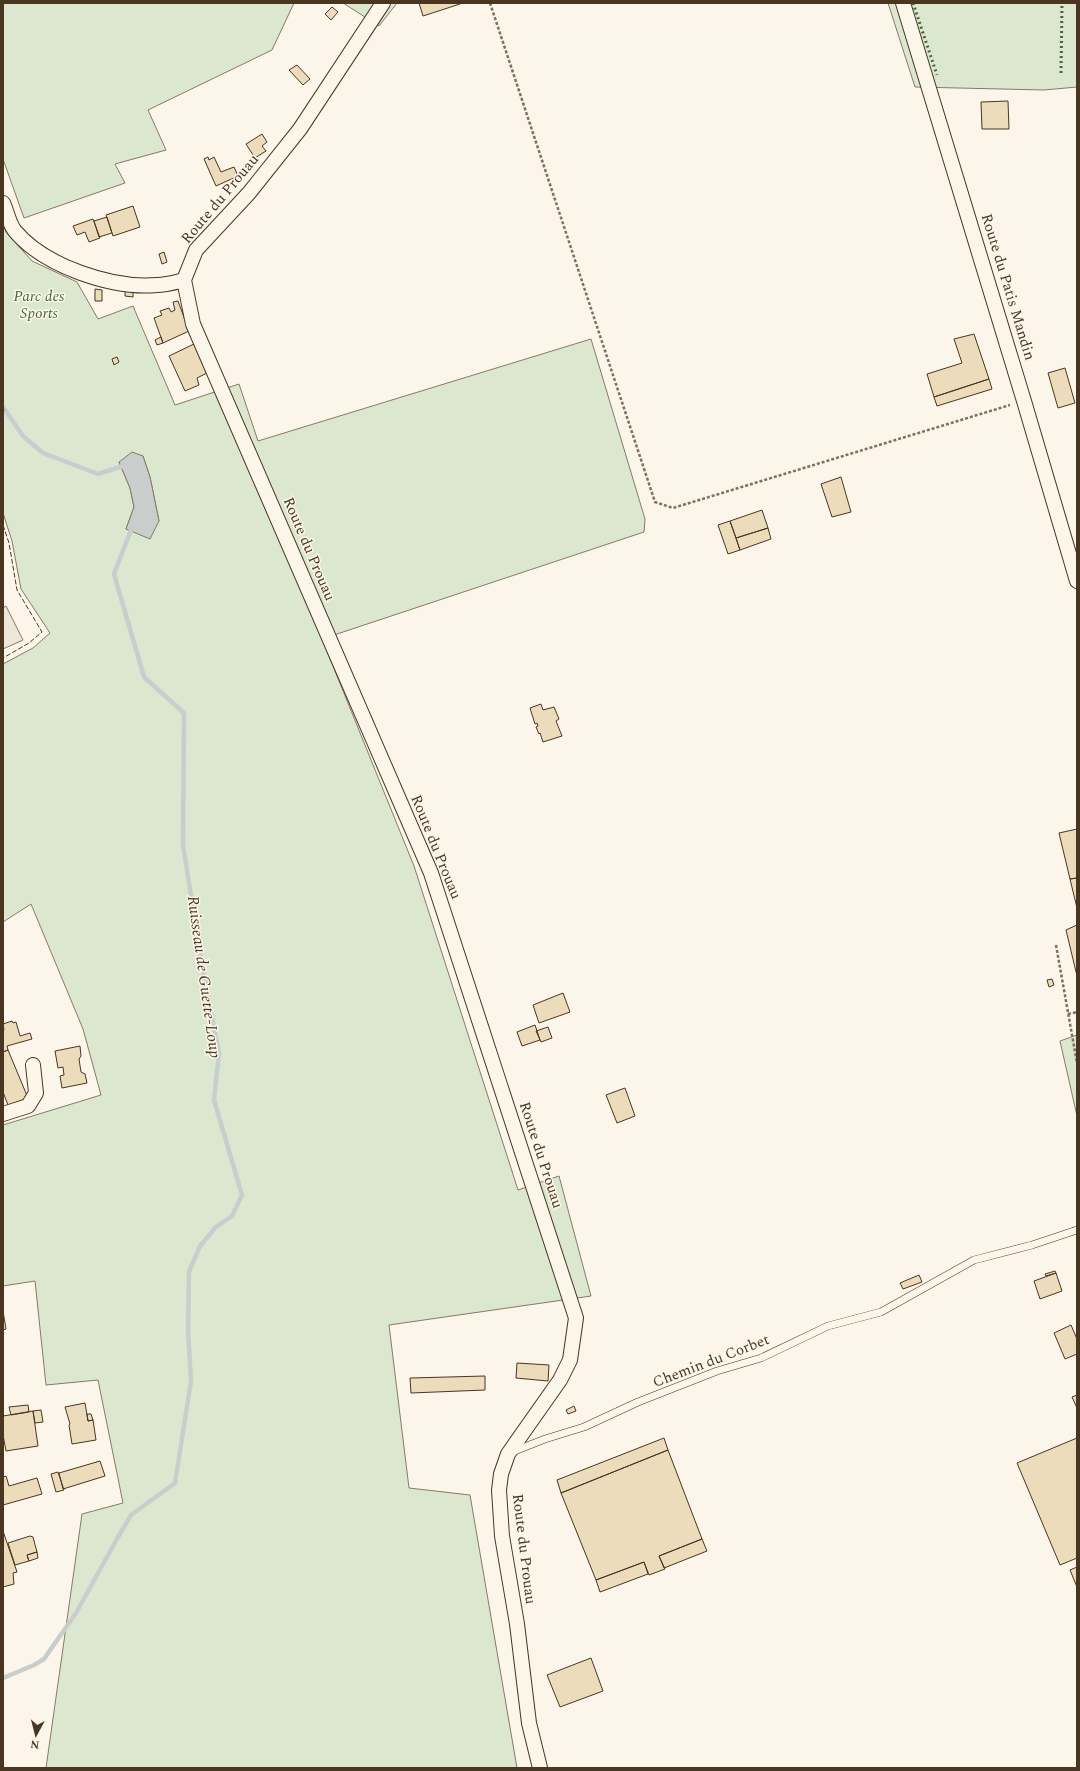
<svg xmlns="http://www.w3.org/2000/svg" width="1080" height="1771" font-family="Spectral,serif">
	<style>
		.green { fill: #dce7d0; stroke: #887966; fill-rule: evenodd }
		.parking { fill: #ede7d9; stroke: #887966 }
		.water { fill: #c9cecd; stroke: #887966 }
		.lines { fill: none; stroke-linecap: round; stroke-linejoin: round }
		.stream { stroke: #c9cecd; stroke-width: 4.5 }
		.building { fill: #ecdcbc; stroke: #4a3520 }
		.lane-casing { stroke: #4a3520; stroke-width: 8 }
		.street-casing { stroke: #4a3520; stroke-width: 16 }
		.path { stroke: #7f6f5c; stroke-width: 2.5; stroke-dasharray: 3 2; stroke-linecap: butt }
		.lane { stroke: #fbf6e9; stroke-width: 7 }
		.street { stroke: #fbf6e9; stroke-width: 14 }
		.hedge { stroke: #436837; stroke-width: 3; stroke-dasharray: 2 3; stroke-linecap: butt }
		.fence { stroke: #4a3520; stroke-width: 1; stroke-dasharray: 5 2; stroke-linecap: butt }
		.labels { text-anchor: middle; dominant-baseline: central; stroke-width: 3; stroke-linejoin: round; paint-order: stroke }
		.street-label { font-size: 15px; fill: #4a3520; stroke: #fbf6e9 }
		.park-label { font-size: 15px; font-style: italic; fill: #436837; stroke: #fbf6e9 }
		.water-label { font-size: 16px; font-style: italic; fill: #4a3520; stroke: #fbf6e9 }
	</style>
	<rect width="100%" height="100%" fill="#fbf6e9"/>
	<path class="green" d="M 3,3 L 294,3 L 272,50 L 148,110 L 166,150 L 115,164 L 125,183 L 24,218 L 3,159 Z
		M 343,3 L 397,3 L 379,26 Z
		M 888,3 L 1077,3 L 1077,87 L 1044,90 L 915,87 Z
		M 3,222 L 6,232 L 32,261 L 77,282 L 98,319 L 133,306 L 175,405 L 239,384 L 258,441 L 591,339 L 645,519 L 644,532 L 322,639 L 414,866 L 518,1190 L 559,1176 L 591,1296 L 389,1325 L 409,1488 L 470,1495 L 517,1768 L 46,1768 L 82,1514 L 123,1503 L 98,1380 L 46,1385 L 35,1281 L 3,1286 L 3,1125 L 101,1095 L 83,1029 L 31,904 L 3,922 L 3,664 L 33,648 L 50,633 L 21,589 L 12,541 L 3,513 ZM 143,456 L 150,477 L 159,521 L 126,529 L 134,507 L 130,488 L 119,462 Z
		M 1077,1035 L 1077,1116 L 1060,1041 Z"/>
	<path class="parking" d="M 6,606 L 23,640 L 3,649 L 3,608 Z"/>
	<path class="water" d="M 132,452 L 143,456 L 150,477 L 159,521 L 150,539 L 126,529 L 134,507 L 130,488 L 119,462 Z"/>
	<g class="lines">
		<path class="stream" d="M 3,407 L 23,436 L 43,453 L 98,474 L 126,465
			M 3,1678 L 34,1665 L 44,1659 L 76,1613 L 118,1537 L 131,1515 L 175,1483 L 191,1381 L 188,1331 L 189,1272 L 200,1246 L 216,1227 L 232,1216 L 242,1195 L 214,1100 L 219,1053 L 202,965 L 183,845 L 184,713 L 144,677 L 114,574 L 133,525"/>
	</g>
	<path class="building" d="M 419,3 L 460,3 L 460,4 L 423,16 Z
		M 332,7 L 338,12 L 331,20 L 325,14 Z
		M 297,65 L 310,79 L 303,85 L 289,70 Z
		M 1008,101 L 1009,129 L 982,129 L 981,102 Z
		M 262,134 L 267,142 L 262,146 L 266,151 L 255,158 L 246,144 Z
		M 208,157 L 209,160 L 214,157 L 221,172 L 234,167 L 238,176 L 216,186 L 204,159 Z
		M 133,206 L 140,227 L 113,236 L 106,215 Z
		M 107,217 L 112,233 L 99,237 L 94,221 Z
		M 93,219 L 100,238 L 89,242 L 85,232 L 77,235 L 73,226 Z
		M 164,252 L 167,262 L 162,264 L 159,254 Z
		M 95,289 L 102,290 L 102,301 L 95,301 Z
		M 125,291 L 133,291 L 133,297 L 125,296 Z
		M 178,301 L 189,331 L 163,343 L 154,318 L 162,315 L 160,311 L 169,308 L 171,312 L 175,310 L 173,302 Z
		M 974,334 L 989,379 L 934,397 L 927,374 L 962,363 L 954,339 Z
		M 161,337 L 163,343 L 157,345 L 155,340 Z
		M 194,344 L 207,373 L 197,378 L 199,385 L 185,391 L 169,356 Z
		M 117,357 L 119,362 L 114,365 L 112,359 Z
		M 1065,368 L 1075,403 L 1058,408 L 1048,373 Z
		M 989,379 L 992,389 L 937,406 L 934,397 Z
		M 841,477 L 851,512 L 832,517 L 821,484 Z
		M 762,510 L 768,528 L 736,538 L 730,521 Z
		M 730,521 L 740,550 L 728,554 L 718,525 Z
		M 768,528 L 771,539 L 740,550 L 736,538 Z
		M 541,704 L 543,710 L 554,707 L 559,719 L 556,721 L 562,736 L 543,742 L 540,733 L 539,734 L 536,727 L 538,726 L 537,723 L 535,724 L 530,708 Z
		M 1077,829 L 1077,878 L 1070,879 L 1059,833 Z
		M 1077,878 L 1077,908 L 1070,879 Z
		M 1077,925 L 1077,976 L 1066,930 Z
		M 1052,979 L 1054,985 L 1049,987 L 1047,980 Z
		M 563,993 L 570,1012 L 539,1023 L 533,1005 Z
		M 12,1021 L 13,1023 L 16,1022 L 20,1036 L 30,1033 L 32,1039 L 7,1046 L 8,1050 L 3,1052 L 3,1030 L 4,1030 L 3,1024 Z
		M 535,1025 L 540,1040 L 522,1046 L 517,1032 Z
		M 548,1027 L 552,1038 L 541,1042 L 536,1031 Z
		M 80,1046 L 81,1056 L 79,1059 L 81,1072 L 85,1074 L 87,1083 L 62,1088 L 60,1076 L 64,1075 L 63,1067 L 58,1068 L 55,1051 Z
		M 8,1050 L 28,1098 L 8,1105 L 3,1092 L 3,1052 Z
		M 625,1088 L 635,1116 L 617,1123 L 606,1095 Z
		M 1055,1271 L 1056,1273 L 1046,1276 L 1045,1274 Z
		M 1056,1273 L 1062,1291 L 1040,1299 L 1034,1281 Z
		M 919,1275 L 922,1282 L 903,1289 L 900,1283 Z
		M 3,1311 L 6,1329 L 3,1330 Z
		M 1071,1325 L 1077,1339 L 1077,1354 L 1065,1359 L 1054,1333 Z
		M 517,1363 L 549,1365 L 548,1381 L 516,1378 Z
		M 485,1376 L 485,1390 L 411,1393 L 410,1378 Z
		M 1077,1395 L 1077,1408 L 1072,1397 Z
		M 85,1403 L 88,1421 L 93,1420 L 96,1440 L 72,1444 L 69,1425 L 70,1424 L 65,1407 Z
		M 28,1405 L 29,1412 L 11,1415 L 9,1407 Z
		M 574,1406 L 576,1411 L 568,1414 L 566,1410 Z
		M 41,1410 L 43,1422 L 35,1423 L 33,1411 Z
		M 33,1411 L 38,1446 L 6,1451 L 3,1435 L 3,1416 Z
		M 87,1414 L 91,1414 L 93,1420 L 88,1421 Z
		M 664,1438 L 668,1450 L 561,1493 L 557,1480 Z
		M 1077,1438 L 1077,1558 L 1060,1565 L 1017,1463 Z
		M 668,1450 L 702,1539 L 659,1556 L 665,1569 L 649,1575 L 644,1562 L 596,1580 L 561,1493 Z
		M 100,1461 L 105,1476 L 63,1489 L 59,1473 Z
		M 58,1472 L 64,1490 L 56,1492 L 51,1474 Z
		M 6,1476 L 9,1486 L 37,1478 L 42,1494 L 3,1505 L 3,1477 Z
		M 3,1531 L 17,1572 L 13,1573 L 14,1584 L 3,1587 Z
		M 30,1536 L 33,1537 L 37,1552 L 27,1555 L 29,1561 L 15,1565 L 8,1543 Z
		M 702,1539 L 707,1551 L 664,1568 L 659,1556 Z
		M 37,1552 L 38,1558 L 29,1561 L 27,1555 Z
		M 644,1562 L 648,1574 L 600,1592 L 596,1580 Z
		M 1077,1567 L 1077,1587 L 1070,1570 Z
		M 591,1658 L 603,1691 L 560,1707 L 547,1675 Z"/>
	<g class="lines">
		<g class="lane-casing">
			<path id="lane" d="M 512,1452 L 545,1439 L 584,1427 L 638,1402 L 717,1371 L 761,1358 L 828,1326 L 881,1312 L 974,1260 L 1032,1245 L 1077,1230"/>
		</g>
		<g class="street-casing">
			<path id="street" d="M 383,3 L 300,129 L 249,193 L 196,250 L 184,280 L 193,324 L 431,873 L 576,1318 L 570,1360 L 560,1380 L 508,1454 L 501,1474 L 499,1490 L 502,1536 L 517,1624 L 529,1723 L 540,1768
				M 903,3 L 1024,401 L 1077,581
				M 3,203 C 7,211 9,224 15,231 C 44,266 112,289 157,285 C 166,285 176,282 184,280
				M 3,1114 L 28,1106 L 36,1093 L 33,1065"/>
		</g>
		<path class="path" d="M 490,3 L 655,502 L 673,508 L 1010,405
			M 3,410 L 4,411
			M 1056,945 L 1077,1063
			M 1068,1014 L 1077,1012"/>
		<use href="#lane" class="lane"/>
		<use href="#street" class="street"/>
		<path class="hedge" d="M 913,3 L 937,75
			M 1061,73 L 1062,3"/>
		<path class="fence" d="M 3,525 L 9,543 L 17,590 L 42,632 L 29,643 L 3,658"/>
	</g>
	<g class="labels">
		<g class="street-label">
			<text transform="translate(220 199) rotate(-50)">Route du Prouau</text>
			<text transform="translate(1008 287) rotate(73)">Route du Patis Mandin</text>
			<text transform="translate(309 549) rotate(67)">Route du Prouau</text>
			<text transform="translate(436 847) rotate(68)">Route du Prouau</text>
			<text transform="translate(541 1155) rotate(72)">Route du Prouau</text>
			<text transform="translate(711 1361) rotate(-21)">Chemin du Corbet</text>
			<text transform="translate(524 1549) rotate(83)">Route du Prouau</text>
		</g>
		<g class="park-label">
			<text x="39" y="296">Parc des<tspan x="39" dy="17">Sports</tspan></text>
		</g>
		<g class="water-label">
			<text transform="translate(204 977) rotate(82)">Ruisseau de Guette-Loup</text>
		</g>
	</g>
	<rect width="1080" height="1771" fill="none" stroke="#4a3520" stroke-width="8"/>
	<g transform="translate(36 1735) rotate(187)" stroke="#fbf6e9" stroke-width="3" paint-order="stroke">
	<path d="M0-3L7 15L0 10L-7 15Z" fill="#4a3520"/>
	<text y="-6" font-size="11" font-weight="bold" text-anchor="middle" fill="#4a3520">N</text>
	</g>
</svg>
